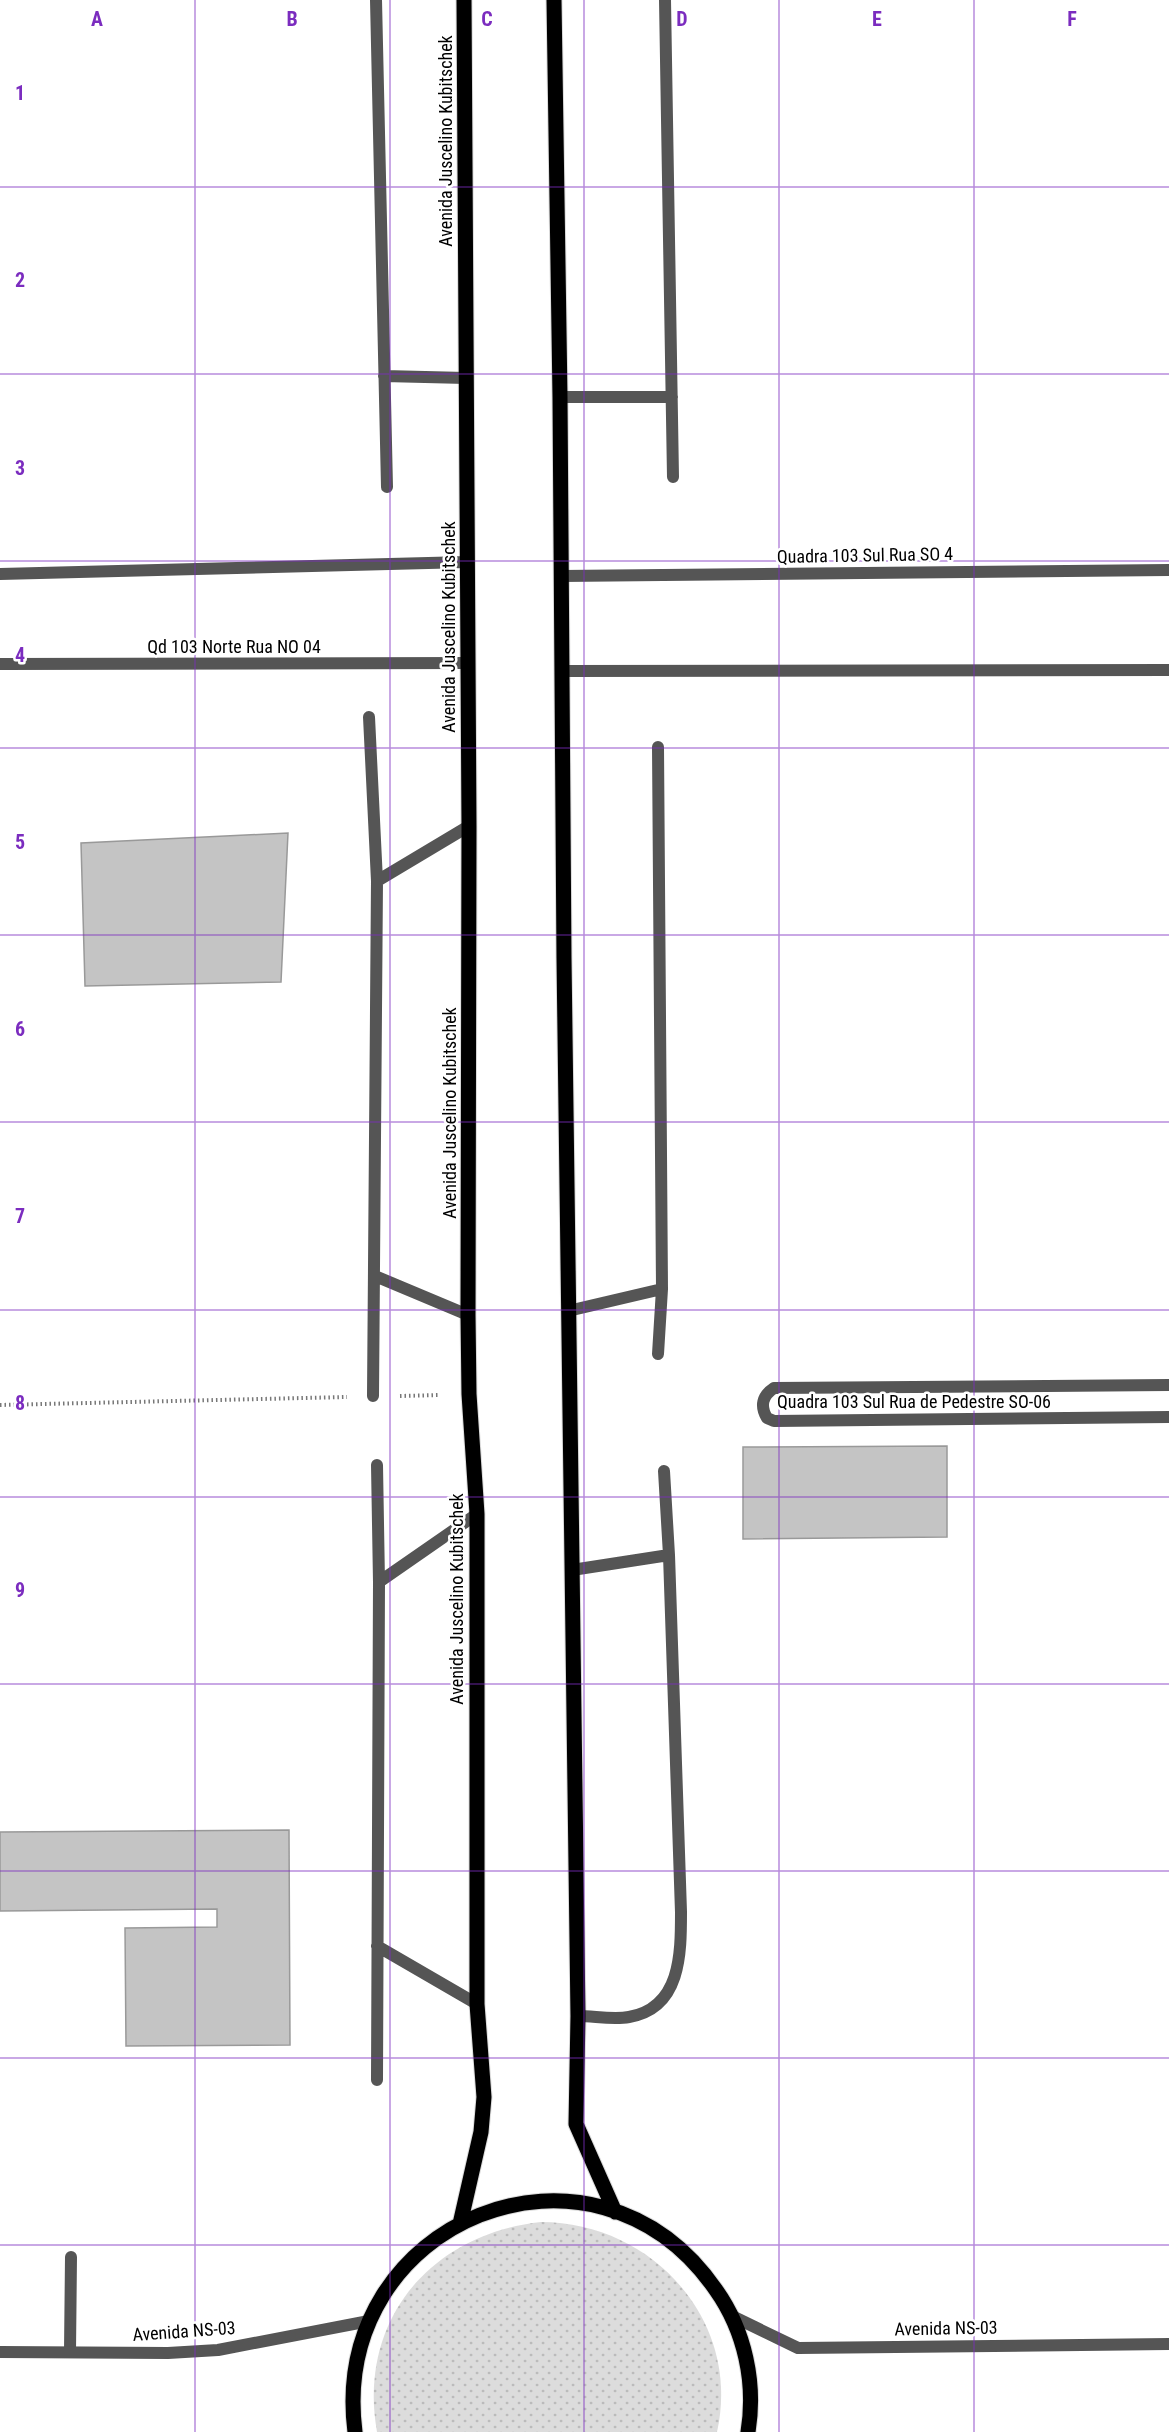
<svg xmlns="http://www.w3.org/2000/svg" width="1169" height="2432" font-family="'Roboto Condensed',sans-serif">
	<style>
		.grass { fill: url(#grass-dots) }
		.building { fill: #c4c4c4; stroke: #999; stroke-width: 1.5 }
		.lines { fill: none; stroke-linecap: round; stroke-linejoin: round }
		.primary-casing { stroke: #dbdbdb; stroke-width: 17 }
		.path { stroke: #777; stroke-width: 4; stroke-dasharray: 1.5 3; stroke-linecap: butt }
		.service { stroke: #555; stroke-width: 12 }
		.minor { stroke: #555; stroke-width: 12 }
		.tertiary { stroke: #555; stroke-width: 12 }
		.primary { stroke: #000; stroke-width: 15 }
		.grid { fill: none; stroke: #7b2cbf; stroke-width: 1.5; stroke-opacity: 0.55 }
		.labels { text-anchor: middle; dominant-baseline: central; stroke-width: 5; stroke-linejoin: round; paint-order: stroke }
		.street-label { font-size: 18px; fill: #000; stroke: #fff }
		.grid-label { font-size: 20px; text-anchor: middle; font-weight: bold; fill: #7b2cbf; stroke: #fff; stroke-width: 5; stroke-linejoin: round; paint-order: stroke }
	</style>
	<defs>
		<pattern id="grass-dots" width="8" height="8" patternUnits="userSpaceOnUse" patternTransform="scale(1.5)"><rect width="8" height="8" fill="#dcdcdc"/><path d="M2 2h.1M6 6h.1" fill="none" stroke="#bbb" stroke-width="1.8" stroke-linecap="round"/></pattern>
	</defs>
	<rect width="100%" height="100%" fill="#fff"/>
	<path class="grass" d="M 541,2222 C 651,2222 742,2320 717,2432 L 377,2432 C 357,2320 431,2234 541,2222 Z"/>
	<path class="building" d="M 288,833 L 281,982 L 85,986 L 81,843 Z
		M 947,1446 L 947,1537 L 743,1539 L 743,1447 Z
		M 289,1830 L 290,2045 L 126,2046 L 125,1928 L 217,1927 L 217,1909 L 0,1911 L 0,1832 Z"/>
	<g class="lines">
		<g class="primary-casing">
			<path id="primary" d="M 554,0 L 560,397 L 564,958 L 578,2016 L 576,2124 L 615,2212
				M 460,2224 L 481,2132 L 484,2097 L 477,2004 L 477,1514 L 469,1394 L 468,1315 L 469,826 L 464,0
				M 355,2432 C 328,2220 594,2113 716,2290 C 745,2331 756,2383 748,2432"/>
		</g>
		<path class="path" d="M 400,1396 L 440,1395
			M 0,1405 L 347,1397"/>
		<path class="service" d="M 376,0 L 387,487
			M 665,0 L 673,477
			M 384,376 L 466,378
			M 560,397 L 672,397
			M 369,717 L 377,881 L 373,1396
			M 658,747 L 662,1289 L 658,1354
			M 377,881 L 469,826
			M 375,1276 L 468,1315
			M 568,1311 L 662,1289
			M 377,1465 L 379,1582 L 377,2080
			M 572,1570 L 669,1555
			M 379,1582 L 477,1514
			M 377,1946 L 477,2004
			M 578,2016 C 594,2016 613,2020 629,2017 C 681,2008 681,1954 681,1912 L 669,1555 L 664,1471
			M 70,2352 L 71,2257"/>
		<path class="minor" d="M 0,574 L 467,562
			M 562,576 L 1169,570
			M 0,664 L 467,663
			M 562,671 L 1169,670
			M 1169,1385 L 774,1388 C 762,1396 760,1406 767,1418 L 774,1421 L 1169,1417"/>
		<path class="tertiary" d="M 732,2316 L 798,2348 L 1169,2344
			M 0,2352 L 168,2353 L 218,2350 L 369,2321"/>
		<use href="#primary" class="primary"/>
	</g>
	<path class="grid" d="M 195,0 L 195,2432M 390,0 L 390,2432M 584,0 L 584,2432M 779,0 L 779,2432M 974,0 L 974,2432M 0,187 L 1169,187M 0,374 L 1169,374M 0,561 L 1169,561M 0,748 L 1169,748M 0,935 L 1169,935M 0,1122 L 1169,1122M 0,1310 L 1169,1310M 0,1497 L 1169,1497M 0,1684 L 1169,1684M 0,1871 L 1169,1871M 0,2058 L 1169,2058M 0,2245 L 1169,2245"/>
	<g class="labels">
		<g class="street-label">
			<text transform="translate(445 141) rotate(-90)">Avenida Juscelino Kubitschek</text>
			<text transform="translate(865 555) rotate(-1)">Quadra 103 Sul Rua SO 4</text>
			<text transform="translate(448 627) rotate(-90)">Avenida Juscelino Kubitschek</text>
			<text x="234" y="646">Qd 103 Norte Rua NO 04</text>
			<text transform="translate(449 1113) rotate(-90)">Avenida Juscelino Kubitschek</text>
			<text x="914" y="1401">Quadra 103 Sul Rua de Pedestre SO-06</text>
			<text transform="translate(456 1599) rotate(-90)">Avenida Juscelino Kubitschek</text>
			<text transform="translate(946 2328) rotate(-1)">Avenida NS-03</text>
			<text transform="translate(184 2331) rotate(-4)">Avenida NS-03</text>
		</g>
	</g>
	<g class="grid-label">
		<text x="97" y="26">A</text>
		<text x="292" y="26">B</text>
		<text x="487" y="26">C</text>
		<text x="682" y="26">D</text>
		<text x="877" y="26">E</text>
		<text x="1072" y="26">F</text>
		<text x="20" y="100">1</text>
		<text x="20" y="287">2</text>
		<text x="20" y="475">3</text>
		<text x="20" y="662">4</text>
		<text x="20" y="849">5</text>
		<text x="20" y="1036">6</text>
		<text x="20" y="1223">7</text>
		<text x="20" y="1410">8</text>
		<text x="20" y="1597">9</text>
	</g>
</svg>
